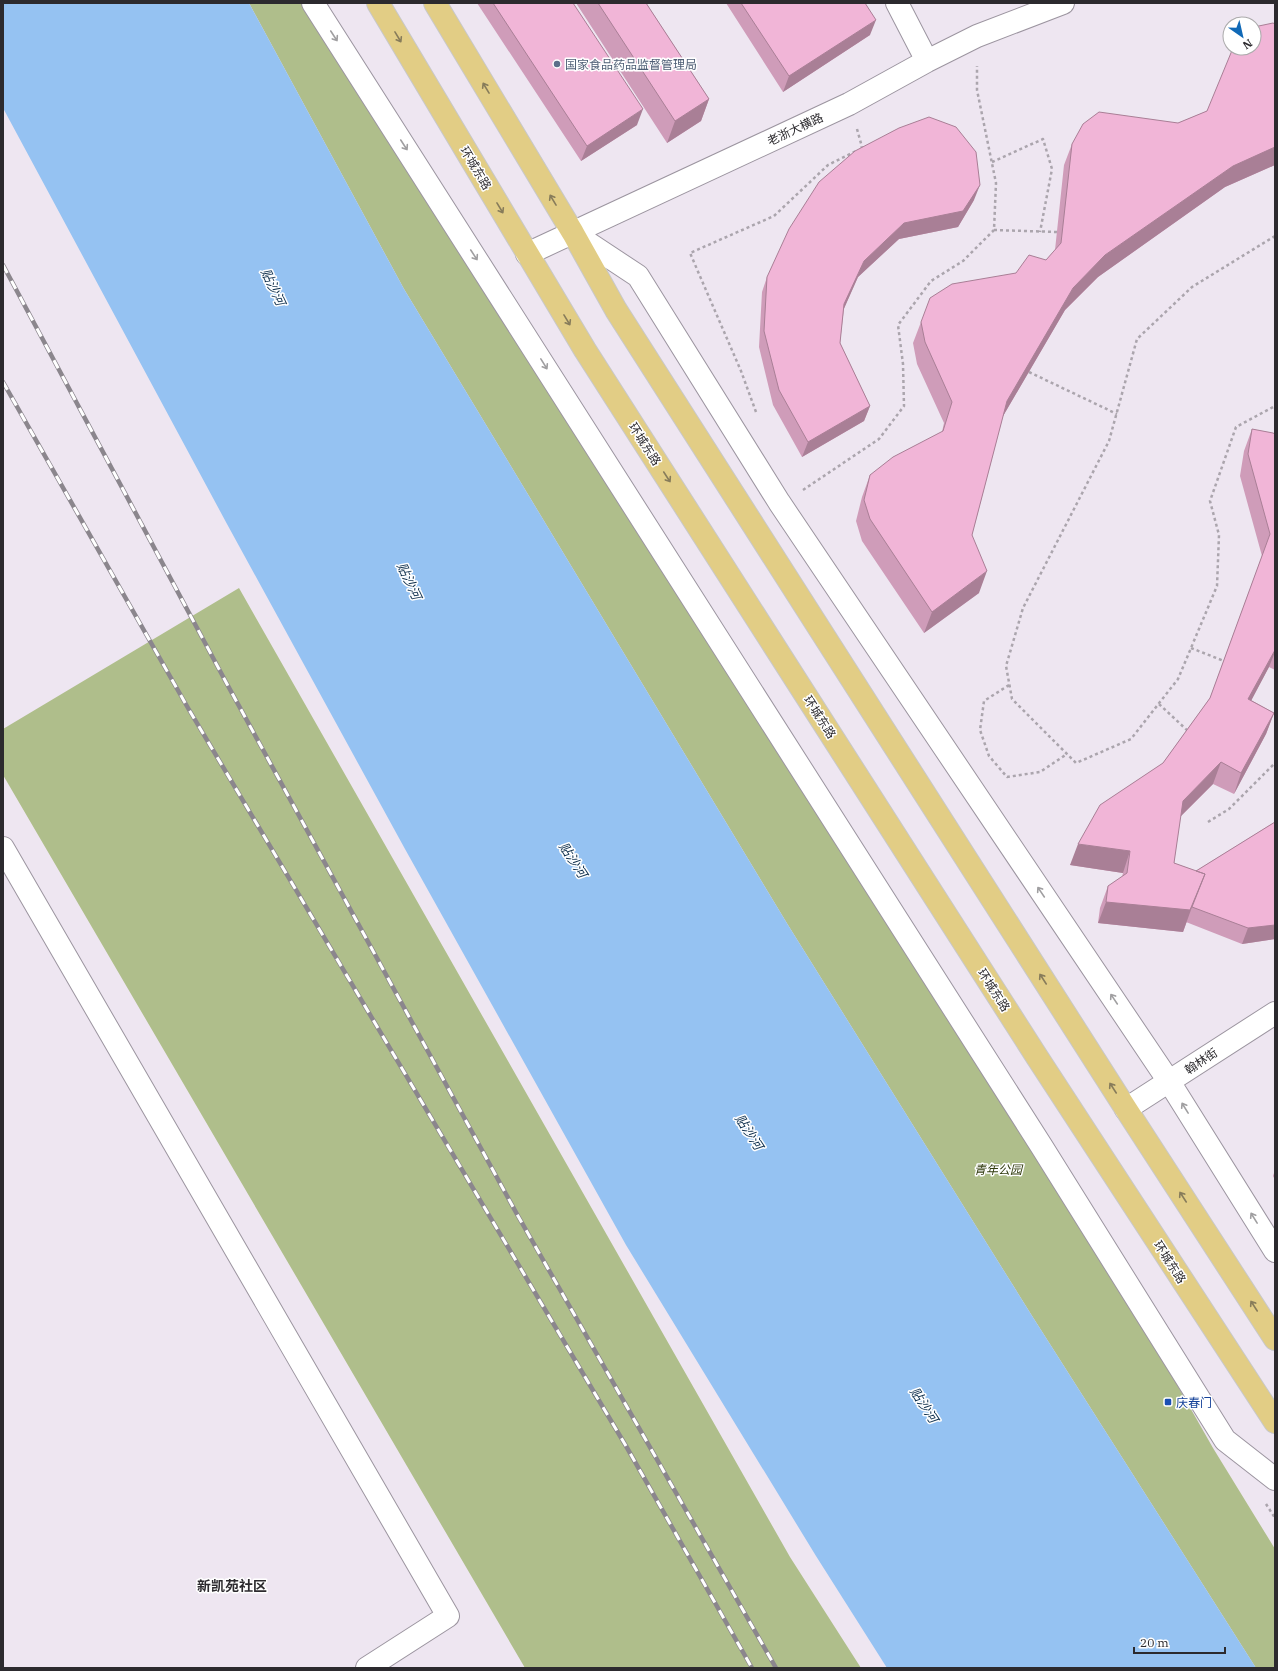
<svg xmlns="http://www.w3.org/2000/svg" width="1278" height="1671" font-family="'IBM Plex Serif','Noto Sans SC',serif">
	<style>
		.green { fill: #afbe8b }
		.water { fill: #95c2f2 }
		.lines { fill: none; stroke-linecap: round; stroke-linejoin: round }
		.minor-casing { stroke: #9c95a0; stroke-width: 24 }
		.major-casing { stroke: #c8c8c9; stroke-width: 24 }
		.path { stroke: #aba5ad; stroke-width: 2.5; stroke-dasharray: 3 3; stroke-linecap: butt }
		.minor { stroke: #fff; stroke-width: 22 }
		.major { stroke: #e2cd85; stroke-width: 22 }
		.rail-casing { stroke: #8b868d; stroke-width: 4.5 }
		.rail { stroke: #fff; stroke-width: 3; stroke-dasharray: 9; stroke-linecap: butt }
		.wall { fill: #cf9cb9 }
		.shaded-wall { fill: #a97f96 }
		.building { fill: #f1b5d7; stroke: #a97f96 }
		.oneway { stroke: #a09fa1 }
		.oneway2 { stroke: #877c5a }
		.service-dot { fill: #5c6f8a; stroke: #fff; stroke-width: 1.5 }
		.transit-dot { fill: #1a4fb4; stroke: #fff; stroke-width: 1.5 }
		.labels { text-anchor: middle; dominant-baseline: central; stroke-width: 3; stroke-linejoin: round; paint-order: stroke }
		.service-label { font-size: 12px; fill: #4e5e75; stroke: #fff; text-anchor: start }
		.street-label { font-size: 12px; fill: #2c2a2e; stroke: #fff }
		.park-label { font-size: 12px; font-style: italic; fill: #323c0f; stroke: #fff }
		.transit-label { font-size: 12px; fill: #164399; stroke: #fff; text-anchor: start }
		.water-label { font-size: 13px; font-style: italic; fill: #0e2f4d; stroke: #fff }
		.quarter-label { font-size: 14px; font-weight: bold; fill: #2c2a2e; stroke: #fff }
	</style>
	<rect width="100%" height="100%" fill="#eee6f1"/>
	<path class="green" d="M 249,3 L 312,3 L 1042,1147 L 1213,1448 L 1275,1549 L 1275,1668 L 1256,1668 L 1034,1319 L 788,925 L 404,289 Z
		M 239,588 L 790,1557 L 861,1668 L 525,1668 L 3,775 L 3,729 Z"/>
	<path class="water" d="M 3,3 L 249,3 L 404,289 L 788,925 L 1034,1319 L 1256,1668 L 887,1668 L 816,1556 L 626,1245 L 405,849 L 227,524 L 3,108 Z"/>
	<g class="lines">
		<g class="minor-casing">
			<path id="minor" d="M 313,3 L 1042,1147 L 1225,1440 L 1275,1479
				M 897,3 L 927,61
				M 573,233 L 638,276 L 779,502 L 1170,1083 L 1275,1251
				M 527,254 L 849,104 L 927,61 L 977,36 L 1063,3
				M 3,848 L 448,1616 L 367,1668
				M 1126,1109 L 1275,1013"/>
		</g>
		<g class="major-casing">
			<path id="major" d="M 378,3 L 585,350 L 1037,1057 L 1275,1422
				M 435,3 L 573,233 L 616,310 L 1126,1109 L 1275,1339"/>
		</g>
		<path class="path" d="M 857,129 L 862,147 L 861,148
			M 992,162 L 1043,139 L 1052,169 L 1040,232
			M 994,230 L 1057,232
			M 1275,236 L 1192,287 L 1137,339 L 1109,441 L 1023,608 L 1006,666 L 1012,699 L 1076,763 L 1131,739 L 1178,679 L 1217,586 L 1219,535 L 1210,501 L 1236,427 L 1275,406
			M 1029,372 L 1117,414
			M 756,412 L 741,371 L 690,253 L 774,216 L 828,165 L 856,151
			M 803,490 L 879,439 L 904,406 L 903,364 L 898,325 L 931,281 L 963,261 L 994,230 L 996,183 L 977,90 L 977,66
			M 1191,648 L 1224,661
			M 1009,685 L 984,701 L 980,730 L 989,756 L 1007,777 L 1040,772 L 1067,754
			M 1159,704 L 1189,732
			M 1208,822 L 1229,809 L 1275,763
			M 1266,1504 L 1275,1518"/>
		<use href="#minor" class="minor"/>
		<use href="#major" class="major"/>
		<g class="rail-casing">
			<path id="rail" d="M 3,265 L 227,684 L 518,1216 L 776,1668
				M 3,382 L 188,708 L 626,1446 L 752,1668"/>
		</g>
		<use href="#rail" class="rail"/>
	</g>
	<path class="wall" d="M 477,3 L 573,3 L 637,125 L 581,161 Z
		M 576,3 L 646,3 L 709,99 L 701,121 L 667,143 Z
		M 726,3 L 865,3 L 870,35 L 783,92 Z
		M 1275,24 L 1275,165 L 1225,187 L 1098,277 L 1065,310 L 1003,416 L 972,535 L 979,593 L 924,633 L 862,541 L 856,521 L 862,497 L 870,475 L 942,432 L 944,423 L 917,364 L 913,343 L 921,322 L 1016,273 L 1046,260 L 1055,250 L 1064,165 L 1072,144 L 1178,123 L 1207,111 Z
		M 974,200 L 958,227 L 899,239 L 858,277 L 844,308 L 840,343 L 870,406 L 864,421 L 802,457 L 773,405 L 759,347 L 762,292 L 767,277 Z
		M 1252,429 L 1275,434 L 1275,670 L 1269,667 L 1251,700 L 1274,713 L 1266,734 L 1234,794 L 1213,784 L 1180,817 L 1174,863 L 1196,871 L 1275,822 L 1275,939 L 1242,944 L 1186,922 L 1187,921 L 1183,932 L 1098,923 L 1100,908 L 1108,886 L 1122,877 L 1123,873 L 1070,865 L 1163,763 L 1210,698 L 1262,556 L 1240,476 L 1244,451 Z
		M 1275,1170 L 1275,1180 L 1273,1176 Z"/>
	<path class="shaded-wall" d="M 876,20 L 870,35 L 783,92 L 789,76 Z
		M 709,99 L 701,121 L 667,143 L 675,121 Z
		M 643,109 L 637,125 L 581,161 L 587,146 Z
		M 1275,147 L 1275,165 L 1225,187 L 1098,277 L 1065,310 L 999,423 L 1007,401 L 1073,288 L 1105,255 L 1233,166 Z
		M 980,185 L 974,200 L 958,227 L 899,239 L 858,277 L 839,320 L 844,304 L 864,261 L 904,223 Z
		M 870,406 L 864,421 L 802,457 L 808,442 Z
		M 987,571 L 979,593 L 924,633 L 932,612 Z
		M 1275,650 L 1275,652 L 1269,667 L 1241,720 L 1248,699 Z
		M 1274,713 L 1266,734 L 1234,794 L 1241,773 Z
		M 1221,762 L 1213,784 L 1175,822 L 1183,801 Z
		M 1078,844 L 1130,851 L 1123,873 L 1070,865 Z
		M 1106,902 L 1192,907 L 1183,932 L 1098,923 Z
		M 1275,925 L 1275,939 L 1242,944 L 1248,928 Z"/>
	<path class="building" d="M 493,3 L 573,3 L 643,109 L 587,146 Z
		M 598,3 L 646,3 L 709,99 L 675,121 Z
		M 741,3 L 865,3 L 876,20 L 789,76 Z
		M 1273,23 L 1275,24 L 1275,147 L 1233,166 L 1105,255 L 1073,288 L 1007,401 L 972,535 L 987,571 L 932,612 L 870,519 L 864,500 L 870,475 L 893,457 L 943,431 L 952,402 L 925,342 L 921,322 L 930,298 L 952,284 L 1016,273 L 1029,255 L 1046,260 L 1061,243 L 1072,144 L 1083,124 L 1099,112 L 1178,123 L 1207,111 L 1233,48 L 1254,48 L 1254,27 Z
		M 929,117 L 956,127 L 976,152 L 980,185 L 963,211 L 904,223 L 864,261 L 844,304 L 840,343 L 870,406 L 808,442 L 779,390 L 764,331 L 767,277 L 789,229 L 819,182 L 855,151 L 899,128 Z
		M 1252,429 L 1273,433 L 1275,434 L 1275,650 L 1248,699 L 1274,713 L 1241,773 L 1221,762 L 1183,801 L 1174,863 L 1205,874 L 1190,910 L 1106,902 L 1108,886 L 1127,873 L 1130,851 L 1078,844 L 1100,805 L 1163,763 L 1210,698 L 1270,534 L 1248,454 Z
		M 1275,822 L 1275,925 L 1248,928 L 1192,907 L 1205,874 L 1196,871 Z"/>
	<defs><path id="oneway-shaft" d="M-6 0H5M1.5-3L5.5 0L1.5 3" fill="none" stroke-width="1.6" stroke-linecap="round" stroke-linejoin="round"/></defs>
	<g class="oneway">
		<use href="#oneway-shaft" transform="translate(334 36) rotate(57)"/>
		<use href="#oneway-shaft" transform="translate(404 145) rotate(57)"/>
		<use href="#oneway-shaft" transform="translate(474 255) rotate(57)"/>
		<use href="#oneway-shaft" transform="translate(544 364) rotate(58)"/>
		<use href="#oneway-shaft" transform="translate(1041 892) rotate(-124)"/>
		<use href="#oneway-shaft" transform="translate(1114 999) rotate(-124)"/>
		<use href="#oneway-shaft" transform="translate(1185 1108) rotate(-122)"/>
		<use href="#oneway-shaft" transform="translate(1254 1218) rotate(-122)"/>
	</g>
	<g class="oneway2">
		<use href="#oneway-shaft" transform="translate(398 37) rotate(59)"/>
		<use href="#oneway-shaft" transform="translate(486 88) rotate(-121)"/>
		<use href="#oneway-shaft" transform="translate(553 200) rotate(-121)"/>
		<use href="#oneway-shaft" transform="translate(500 208) rotate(59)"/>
		<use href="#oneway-shaft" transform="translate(567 320) rotate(59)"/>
		<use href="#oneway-shaft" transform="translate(667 477) rotate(57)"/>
		<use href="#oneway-shaft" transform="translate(1043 979) rotate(-123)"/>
		<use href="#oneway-shaft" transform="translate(1113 1088) rotate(-123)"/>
		<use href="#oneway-shaft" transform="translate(1183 1197) rotate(-123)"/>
		<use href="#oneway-shaft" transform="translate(1254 1306) rotate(-123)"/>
	</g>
	<circle class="service-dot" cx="557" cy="64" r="4"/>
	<rect class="transit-dot" x="1164" y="1398" width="8" height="8" rx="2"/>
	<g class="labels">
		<g class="service-label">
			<text x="565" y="64">国家食品药品监督管理局</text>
		</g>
		<g class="street-label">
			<text transform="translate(795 129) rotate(-25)">老浙大横路</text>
			<text transform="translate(476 168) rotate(59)">环城东路</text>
			<text transform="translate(645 444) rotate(57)">环城东路</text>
			<text transform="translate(820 717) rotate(57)">环城东路</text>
			<text transform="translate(994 990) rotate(57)">环城东路</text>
			<text transform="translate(1201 1061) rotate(-34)">翰林街</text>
			<text transform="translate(1170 1262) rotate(57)">环城东路</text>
		</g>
		<g class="park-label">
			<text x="998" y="1169">青年公园</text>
		</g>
		<g class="transit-label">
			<text x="1176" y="1402">庆春门</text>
		</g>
		<g class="water-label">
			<text transform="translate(273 287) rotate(65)">贴沙河</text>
			<text transform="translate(409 581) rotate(65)">贴沙河</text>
			<text transform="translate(573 860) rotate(57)">贴沙河</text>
			<text transform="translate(749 1132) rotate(57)">贴沙河</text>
			<text transform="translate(924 1405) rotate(57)">贴沙河</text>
		</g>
		<g class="quarter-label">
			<text x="232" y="1586">新凯苑社区</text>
		</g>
	</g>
	<rect width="1278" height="1671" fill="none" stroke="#2c2a2e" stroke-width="8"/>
	<g transform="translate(1242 36) rotate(146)"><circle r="19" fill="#ffffff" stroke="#abaaab"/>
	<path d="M0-3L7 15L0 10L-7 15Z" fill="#1069b7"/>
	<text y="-6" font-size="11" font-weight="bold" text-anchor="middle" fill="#2c2a2e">N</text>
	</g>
	<path d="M1134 1647v6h91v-6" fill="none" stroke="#2c2a2e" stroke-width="2"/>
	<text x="1140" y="1647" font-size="12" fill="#2c2a2e" stroke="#ffffff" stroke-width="3" paint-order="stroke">20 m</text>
</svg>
